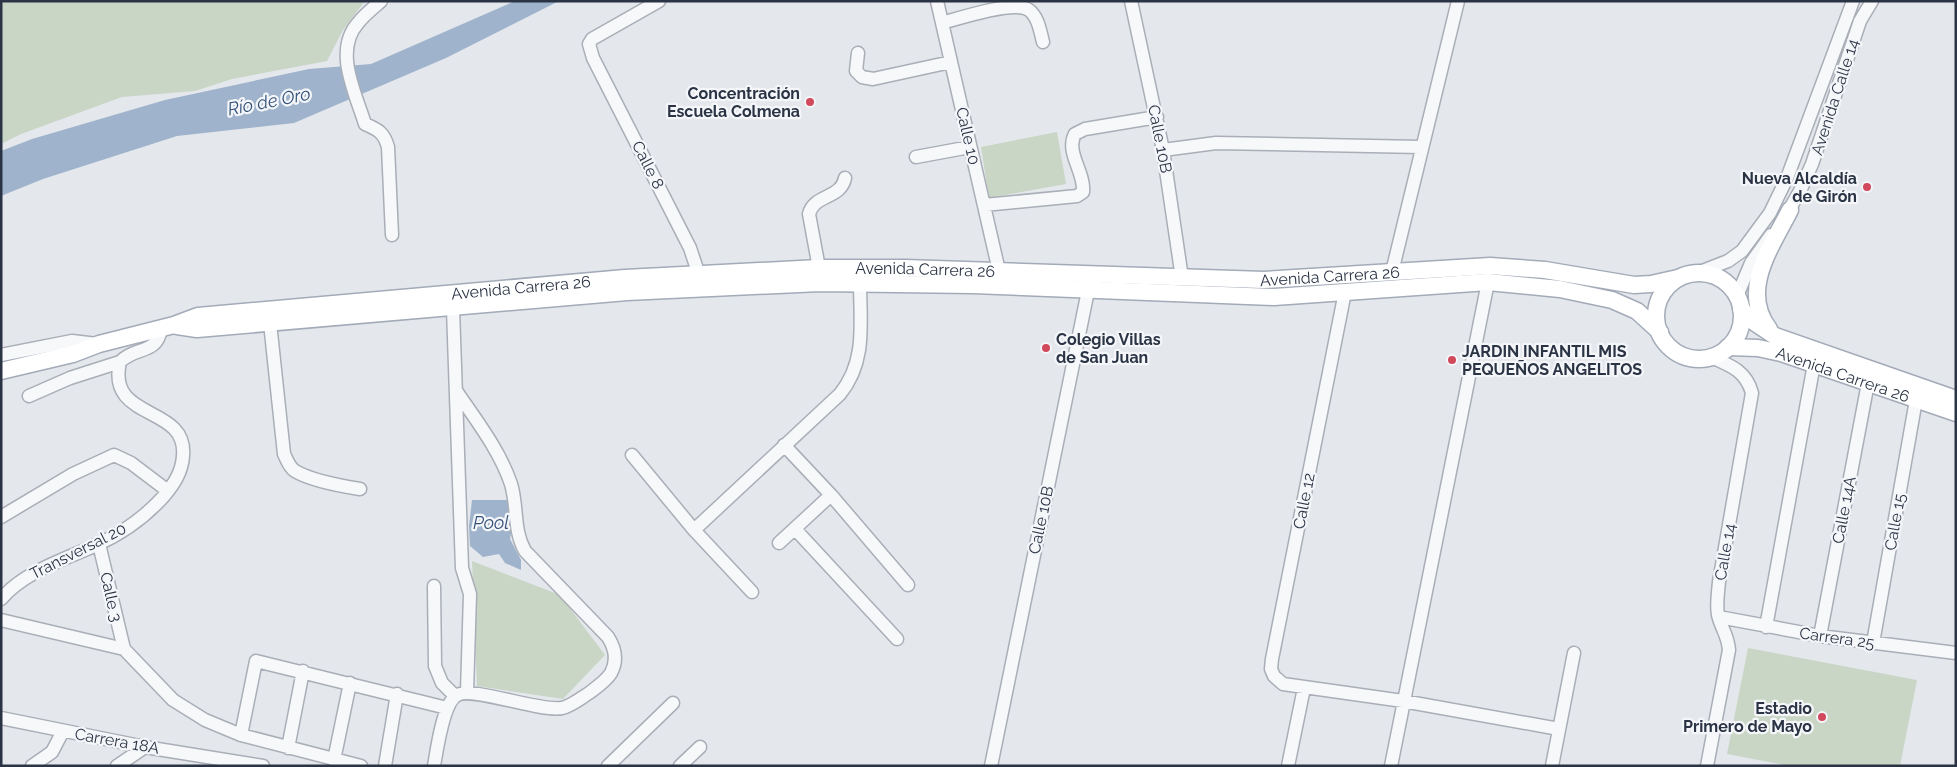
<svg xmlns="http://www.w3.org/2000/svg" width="1957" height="767" font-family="Raleway,sans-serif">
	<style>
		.green { fill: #c9d6c5 }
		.water { fill: #9fb4cc }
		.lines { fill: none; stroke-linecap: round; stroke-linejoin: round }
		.minor-casing { stroke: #a9aeb7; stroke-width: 15 }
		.major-casing { stroke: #a3abb8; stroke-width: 19 }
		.minor { stroke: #f7f8fa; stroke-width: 12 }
		.major { stroke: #fff; stroke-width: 16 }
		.poi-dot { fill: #d1495b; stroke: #f4f6f9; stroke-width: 2 }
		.labels { text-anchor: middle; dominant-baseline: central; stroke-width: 4.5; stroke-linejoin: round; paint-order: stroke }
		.poi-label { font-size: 16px; font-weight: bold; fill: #2b3445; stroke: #f4f6f9; text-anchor: end }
		.street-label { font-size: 16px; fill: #2b3445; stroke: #f4f6f9 }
		.water-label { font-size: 18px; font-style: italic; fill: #34527a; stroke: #f4f6f9 }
	</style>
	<rect width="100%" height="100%" fill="#e4e7ec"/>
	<path class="green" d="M 1,1 L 365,1 L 343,30 L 327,61 L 232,79 L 195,91 L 122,97 L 21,134 L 1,144 Z
		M 1057,132 L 1066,184 L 989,198 L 981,147 Z
		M 472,561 L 560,595 L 605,655 L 563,699 L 477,686 Z
		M 1748,648 L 1917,680 L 1900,766 L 1790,766 L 1727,754 Z"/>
	<path class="water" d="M 515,1 L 559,1 L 446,58 L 294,123 L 177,136 L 43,179 L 1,196 L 1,151 L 32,139 L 165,100 L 309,69 L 371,64 Z
		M 472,500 L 508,500 L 514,516 L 510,539 L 521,560 L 521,570 L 505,563 L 499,554 L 483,557 L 470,546 L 469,526 Z"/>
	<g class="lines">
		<g class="minor-casing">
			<path id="minor" d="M 381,1 C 373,8 364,15 358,23 C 333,51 356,94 365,124 C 379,130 384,133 388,147 L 392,235
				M 659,1 L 592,39 L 589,44 L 593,58 L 690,248 L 701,281
				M 937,1 L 999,271
				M 1131,1 L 1163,150 L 1182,278
				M 942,23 C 960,18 1014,0 1029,10 C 1038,17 1040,30 1043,42
				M 858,53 L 856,71 L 862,77 L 873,79 L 951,62
				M 1163,150 L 1216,143 L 1421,147
				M 916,157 L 970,147
				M 984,205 L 1077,196 L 1083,192 C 1085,172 1065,152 1075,134 L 1085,129 L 1157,117
				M 1785,217 L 1800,191 L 1812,164 L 1860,21 L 1872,1
				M 819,268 L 809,214 C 814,194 841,199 845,178
				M 1392,272 L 1458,1
				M 1697,273 L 1728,261 L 1742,251 L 1770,213 L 1787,178 L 1853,1
				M 1345,292 L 1272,659 L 1271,669 L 1274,676 L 1283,684 L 1403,701 L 1559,729
				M 1737,296 L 1751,263 L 1771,235
				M 453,309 L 462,568 L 470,594 L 467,692
				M 270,323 L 284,454 C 287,460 289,467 295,471 C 312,481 341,486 360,489
				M 1,355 L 72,341 L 97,344
				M 29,396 L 70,378 L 120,362
				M 784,445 L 831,495 L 908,585
				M 632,455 L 694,530 L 752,592
				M 1,517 L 73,474 L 114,455 L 131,463 L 168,491
				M 795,529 L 897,639
				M 694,530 L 840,394 C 867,361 860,322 860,282
				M 779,543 L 831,495
				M 99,544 L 124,649
				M 434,586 L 435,666 L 442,683 L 455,696
				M 1,599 C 25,571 64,560 96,545 C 121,534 146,516 164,496 C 174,484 182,472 183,456 C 188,404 106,422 120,362 C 135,346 157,355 161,329
				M 1719,617 L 1820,636 L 1956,653
				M 1,620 L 124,649 L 173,700 L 205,720 L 241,735 L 361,766
				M 1766,627 L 1814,364
				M 1820,636 L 1868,383
				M 1873,643 L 1916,400
				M 1,718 L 145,747 L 263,766
				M 241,735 L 256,661 L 447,708
				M 288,748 L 303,671
				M 334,760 L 350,683
				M 32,766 L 52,752 L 63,731
				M 117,766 L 145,747
				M 385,766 L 397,694
				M 434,766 C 437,749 443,703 457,695 C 472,686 539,712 562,708 C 571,706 581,698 589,693 C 597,687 606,681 611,673 C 618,660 615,648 608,637 L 525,551 C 513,530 518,507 511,484 C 500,451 476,420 457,392
				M 608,766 L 673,703
				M 680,766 L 700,747
				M 991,766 L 1090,281
				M 1288,766 L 1304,688
				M 1391,766 L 1488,282
				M 1552,766 L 1574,653
				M 1707,766 L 1729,650 C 1728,635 1721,628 1718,615 C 1716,604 1718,593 1719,582 L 1752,393 C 1746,371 1730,365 1711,357"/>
		</g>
		<g class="major-casing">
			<g id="major">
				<circle cx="1699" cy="316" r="43"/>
				<path d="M 1741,309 L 1751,320 L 1775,336 L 1956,399"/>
				<path d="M 177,326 L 197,329 L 627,292 L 820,283 L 973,285 L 1274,297 L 1488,282 L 1560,289 L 1612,300 L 1637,311 L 1660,332"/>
				<path d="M 1769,329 C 1739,290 1772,246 1790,210"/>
				<path id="s1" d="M 1728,347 L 1758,348 L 1781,353 L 1956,413"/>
				<path id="s2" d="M 1,371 L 73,354 L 99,344 L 174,325 L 198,316 L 625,278 L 819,268 L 905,268 L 1264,280 L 1490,266 L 1545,270 L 1634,285 L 1651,284 L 1678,278"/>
			</g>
		</g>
		<use href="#minor" class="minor"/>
		<use href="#major" class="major"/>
	</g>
	<g class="poi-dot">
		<circle cx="810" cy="102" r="5"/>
		<circle cx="1867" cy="187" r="5"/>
		<circle cx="1046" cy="348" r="5"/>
		<circle cx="1452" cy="360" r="5"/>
		<circle cx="1822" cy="717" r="5"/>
	</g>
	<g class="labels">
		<g class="poi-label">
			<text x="800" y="93">Concentración<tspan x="800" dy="18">Escuela Colmena</tspan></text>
			<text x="1857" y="178">Nueva Alcaldía<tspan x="1857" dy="18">de Girón</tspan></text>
			<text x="1056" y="339" text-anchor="start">Colegio Villas<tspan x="1056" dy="18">de San Juan</tspan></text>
			<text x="1462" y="351" text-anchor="start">JARDIN INFANTIL MIS<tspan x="1462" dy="18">PEQUEÑOS ANGELITOS</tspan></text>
			<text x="1812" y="708">Estadio<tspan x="1812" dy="18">Primero de Mayo</tspan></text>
		</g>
		<g class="street-label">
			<text transform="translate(1835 97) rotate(-72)">Avenida Calle 14</text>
			<text transform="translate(968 136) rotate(77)">Calle 10</text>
			<text transform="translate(1160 139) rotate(79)">Calle 10B</text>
			<text transform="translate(648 165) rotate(63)">Calle 8</text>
			<text stroke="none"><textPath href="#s2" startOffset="934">Avenida Carrera 26</textPath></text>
			<text stroke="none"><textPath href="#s2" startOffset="1339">Avenida Carrera 26</textPath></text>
			<text stroke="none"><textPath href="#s2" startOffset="529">Avenida Carrera 26</textPath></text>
			<text stroke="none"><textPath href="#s1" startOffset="119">Avenida Carrera 26</textPath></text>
			<text transform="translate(1304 501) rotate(-79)">Calle 12</text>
			<text transform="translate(1844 510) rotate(-79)">Calle 14A</text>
			<text transform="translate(1041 520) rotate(-78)">Calle 10B</text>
			<text transform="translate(1895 522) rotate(-80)">Calle 15</text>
			<text transform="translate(78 551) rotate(-27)">Transversal 20</text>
			<text transform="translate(1725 552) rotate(-80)">Calle 14</text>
			<text transform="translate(111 597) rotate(77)">Calle 3</text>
			<text transform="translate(1837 638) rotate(8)">Carrera 25</text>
			<text transform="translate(117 741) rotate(10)">Carrera 18A</text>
		</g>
		<g class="water-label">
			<text transform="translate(269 101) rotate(-11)">Río de Oro</text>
			<text x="491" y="522">Pool</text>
		</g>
	</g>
	<rect width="1957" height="767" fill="none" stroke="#2b3445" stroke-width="5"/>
</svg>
